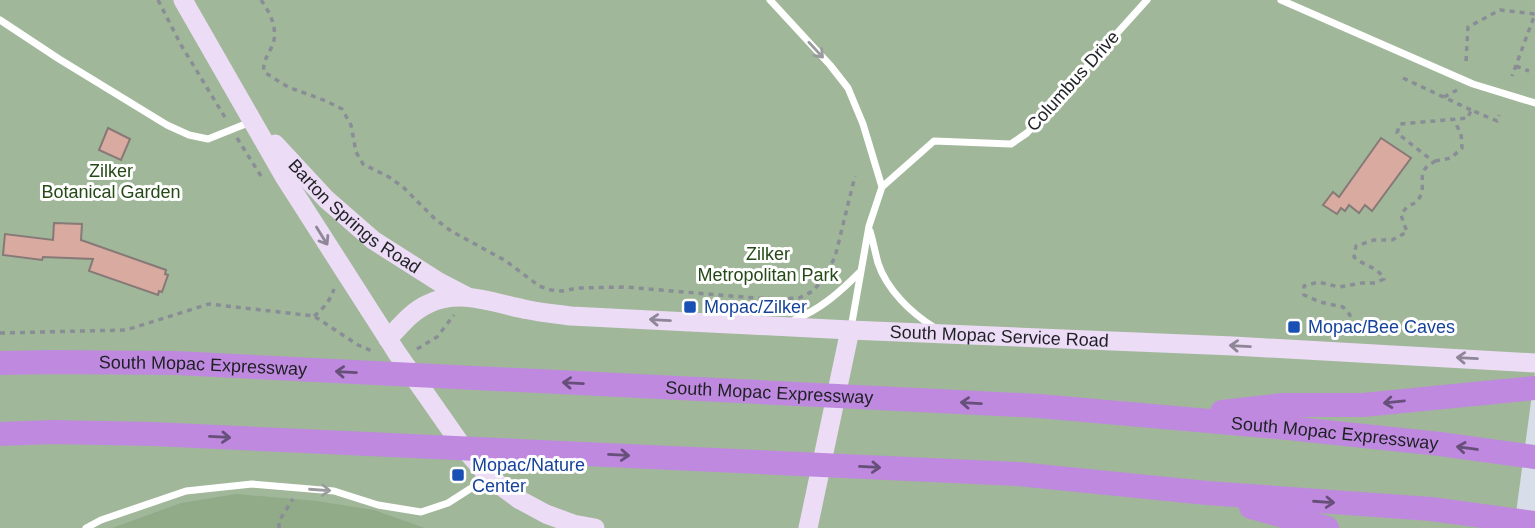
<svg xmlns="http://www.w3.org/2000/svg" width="1535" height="528" font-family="Helvetica,sans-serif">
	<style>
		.green { fill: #a1b79a }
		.forest { fill: #91ab88 }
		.building { fill: #d9aba0; stroke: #867977; stroke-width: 2 }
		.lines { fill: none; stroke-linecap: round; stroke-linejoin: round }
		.path { stroke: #898e96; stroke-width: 3.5; stroke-dasharray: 5 5; stroke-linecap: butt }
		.lane { stroke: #fff; stroke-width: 7 }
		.secondary { stroke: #ecdcf6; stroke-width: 19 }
		.highway { stroke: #bf89e0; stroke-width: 24 }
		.oneway { stroke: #9a9b9c }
		.oneway2 { stroke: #8f8798 }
		.oneway3 { stroke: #664f79 }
		.transit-dot { fill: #1a4fb4; stroke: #fff; stroke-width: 2.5 }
		.labels { text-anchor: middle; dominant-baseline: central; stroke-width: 6; stroke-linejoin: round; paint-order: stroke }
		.street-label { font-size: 18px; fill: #1e2024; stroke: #fff }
		.park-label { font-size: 18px; fill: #254917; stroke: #fff }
		.transit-label { font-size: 18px; fill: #164399; stroke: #fff; text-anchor: start }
	</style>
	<rect width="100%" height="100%" fill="#d8dee9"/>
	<path class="green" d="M 0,0 L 1535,0 L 1535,372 L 1514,528 L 0,528 Z"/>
	<path class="forest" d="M 236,494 L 317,501 L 374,510 L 425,528 L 112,528 L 181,503 Z"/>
	<path class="building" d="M 108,128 L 130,139 L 121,160 L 99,150 Z
		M 1381,138 L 1411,158 L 1372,211 L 1365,205 L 1359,213 L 1349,205 L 1345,211 L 1341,208 L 1337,214 L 1323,205 L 1333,192 L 1339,197 Z
		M 54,223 L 82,224 L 81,240 L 166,270 L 165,274 L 168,275 L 162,292 L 159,291 L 158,295 L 89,271 L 93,259 L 43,257 L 42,260 L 3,255 L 5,234 L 53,240 Z"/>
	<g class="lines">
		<path class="path" d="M 158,0 L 181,45 L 226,119
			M 261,0 C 270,12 278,29 273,44 C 269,54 262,61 264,72 L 288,87 L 326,101 L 342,109 L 351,125 L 356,152 L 363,164 L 389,177 L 403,187 L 434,218 L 451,231 L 506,261 L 539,286 L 551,290 L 562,291 L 578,288 L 625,287 L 755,298 L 780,299 L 799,298 L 813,291 L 824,278 L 835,257 L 855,176
			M 1466,61 L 1468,27 L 1500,10 L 1535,14 L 1512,76
			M 1516,66 L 1529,71
			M 1403,78 L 1471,110
			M 1444,97 L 1457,90
			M 237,138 L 261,176
			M 1435,161 L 1451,158 L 1462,148 L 1461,134 L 1454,120
			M 314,316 C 324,308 330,301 334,289
			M 0,333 L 126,330 L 209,304 L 314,316 L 358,345 L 372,351
			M 1341,335 L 1350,315 L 1343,307 L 1320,302 L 1304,295 L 1304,286 L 1318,282 L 1339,287 L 1362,283 L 1375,283 L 1384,279 C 1378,267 1364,266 1354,257 L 1356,246 L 1374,240 L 1392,240 L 1407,232 L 1401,215 C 1403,212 1405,209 1408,206 C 1413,203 1414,205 1418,200 C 1429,185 1413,172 1434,162 L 1397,133 L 1400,124 L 1468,118 L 1471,110 L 1497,121 L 1499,115
			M 417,349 L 437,337 L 454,315
			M 279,528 L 279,521 L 293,499"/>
		<path class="lane" d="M 770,0 L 830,65 L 848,88 L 863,124 L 882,187 L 869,226 L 851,328
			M 1281,0 L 1473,84 L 1535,103
			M 0,20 L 59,59 L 167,125 L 189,135 L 208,139 L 253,121
			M 882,187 L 934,141 L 1011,144 L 1027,133 L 1147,0
			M 870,231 C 873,241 875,252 878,263 C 887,290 911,313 935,328
			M 794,320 C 821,309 840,292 860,272
			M 86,528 L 101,520 L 186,491 L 252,484 L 334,491 L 378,505 L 421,512 L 448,503 L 487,478"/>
		<g class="secondary">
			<path d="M 183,0 L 285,178 L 397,353 L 462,446 L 489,477 L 520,500 L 546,514 L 573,524 L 595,528"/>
			<path id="s1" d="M 275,144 L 326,199 L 373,240 L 439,282 L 466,296"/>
			<path id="s2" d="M 388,339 C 400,326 412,311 428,304 C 461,288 495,304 529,310 C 543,313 557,314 571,316 L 850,330 L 1233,346 L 1535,363"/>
			<path d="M 808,528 L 850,330"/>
		</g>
		<g class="highway">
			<path id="s3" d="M 0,363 L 53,362 L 175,363 L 1039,406 L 1288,428 L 1440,444 L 1535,457"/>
			<path d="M 1222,412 L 1283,405 L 1363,405 L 1535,388"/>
			<path d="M 0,434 L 52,432 L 152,434 L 1018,474 L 1207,493 L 1431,509 L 1535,523"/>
			<path d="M 1251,507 L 1327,528"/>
		</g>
	</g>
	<defs><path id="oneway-shaft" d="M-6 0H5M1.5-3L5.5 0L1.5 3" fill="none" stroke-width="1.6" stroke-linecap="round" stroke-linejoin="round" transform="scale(1.75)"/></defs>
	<g class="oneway">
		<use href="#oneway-shaft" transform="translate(816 50) rotate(47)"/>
		<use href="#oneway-shaft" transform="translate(320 490) rotate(4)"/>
	</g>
	<g class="oneway2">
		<use href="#oneway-shaft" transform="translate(322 236) rotate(58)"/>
		<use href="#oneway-shaft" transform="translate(660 320) rotate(-177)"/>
		<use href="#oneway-shaft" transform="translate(1240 346) rotate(-177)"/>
		<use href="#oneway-shaft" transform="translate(1467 358) rotate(-177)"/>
	</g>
	<g class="oneway3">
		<use href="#oneway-shaft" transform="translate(346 372) rotate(-177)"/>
		<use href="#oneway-shaft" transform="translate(573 383) rotate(-177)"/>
		<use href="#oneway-shaft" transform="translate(1394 402) rotate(174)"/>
		<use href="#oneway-shaft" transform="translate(971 403) rotate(-177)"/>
		<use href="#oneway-shaft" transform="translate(220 437) rotate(3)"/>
		<use href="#oneway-shaft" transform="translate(1467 448) rotate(-172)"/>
		<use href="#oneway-shaft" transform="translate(619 455) rotate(3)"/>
		<use href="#oneway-shaft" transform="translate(870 467) rotate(3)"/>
		<use href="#oneway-shaft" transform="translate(1324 502) rotate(4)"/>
	</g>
	<g class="transit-dot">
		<rect x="683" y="300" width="14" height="14" rx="3.5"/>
		<rect x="1287" y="320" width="14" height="14" rx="3.5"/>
		<rect x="451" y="468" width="14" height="14" rx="3.5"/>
	</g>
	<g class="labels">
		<g class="street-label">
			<text transform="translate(1073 81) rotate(-48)">Columbus Drive</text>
			<text stroke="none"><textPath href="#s1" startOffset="108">Barton Springs Road</textPath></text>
			<text stroke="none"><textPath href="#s2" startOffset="628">South Mopac Service Road</textPath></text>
			<text stroke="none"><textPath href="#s3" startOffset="203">South Mopac Expressway</textPath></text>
			<text stroke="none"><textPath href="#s3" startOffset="770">South Mopac Expressway</textPath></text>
			<text stroke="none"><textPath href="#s3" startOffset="1337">South Mopac Expressway</textPath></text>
		</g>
		<g class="park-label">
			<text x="111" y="171">Zilker<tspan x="111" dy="21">Botanical Garden</tspan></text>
			<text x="768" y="254">Zilker<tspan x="768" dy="21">Metropolitan Park</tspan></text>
		</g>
		<g class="transit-label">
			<text x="704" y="307">Mopac/Zilker</text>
			<text x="1308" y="327">Mopac/Bee Caves</text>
			<text x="472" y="465">Mopac/Nature<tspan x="472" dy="21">Center</tspan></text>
		</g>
	</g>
</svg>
